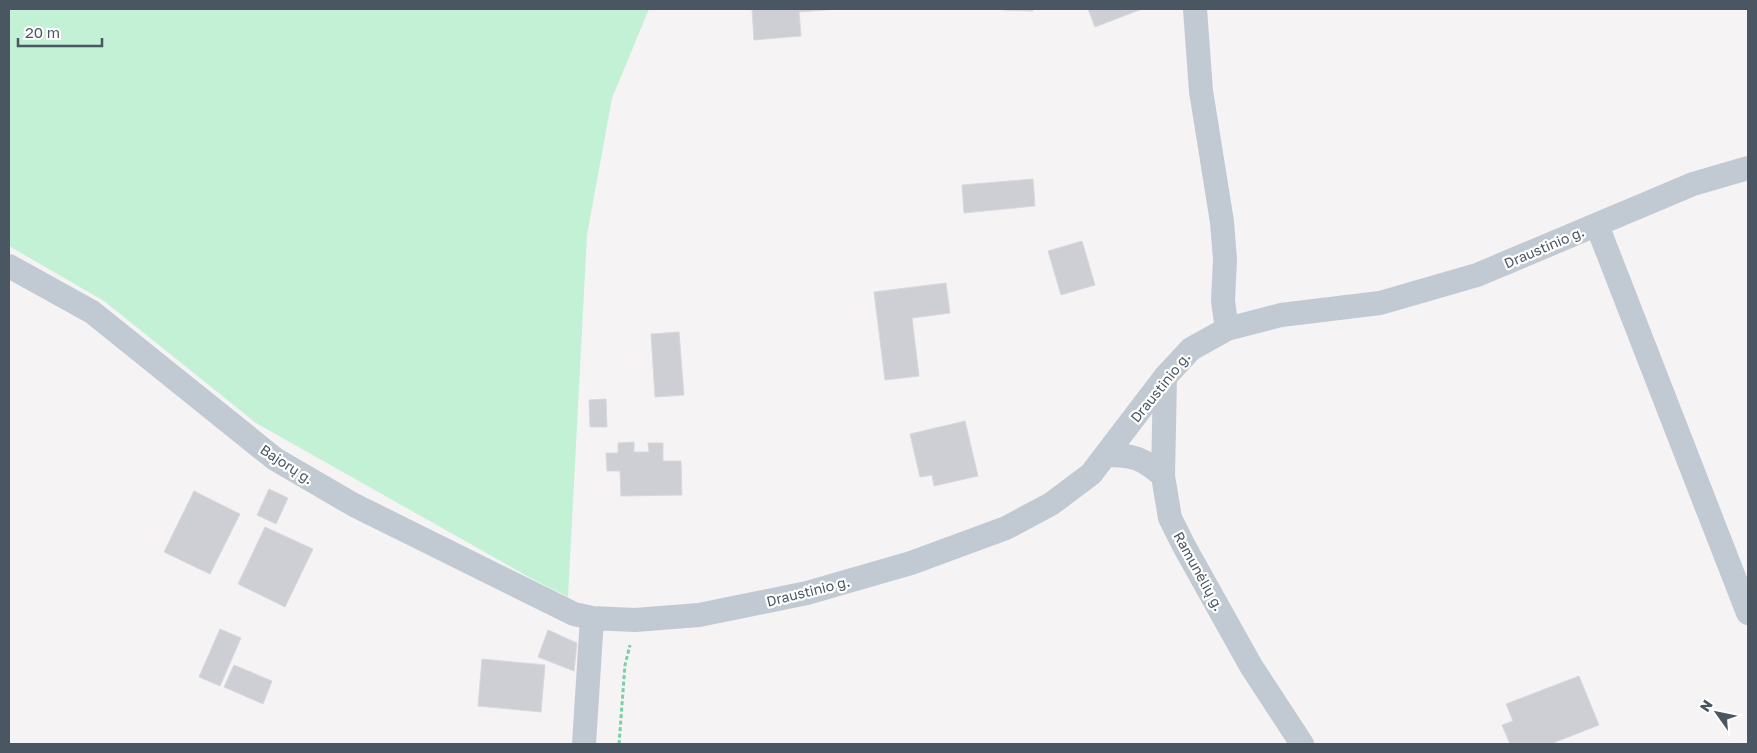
<svg xmlns="http://www.w3.org/2000/svg" width="1757" height="753" font-family="'Golos Text',sans-serif">
	<style>
		.green { fill: #c3f1d5 }
		.building { fill: #cdcfd5; stroke: #d7d9de }
		.lines { fill: none; stroke-linecap: round; stroke-linejoin: round }
		.path { stroke: #7ad0a6; stroke-width: 3; stroke-dasharray: 4 2.5; stroke-linecap: butt }
		.street { stroke: #c1cad2; stroke-width: 24 }
		.labels { text-anchor: middle; dominant-baseline: central; stroke-width: 4.5; stroke-linejoin: round; paint-order: stroke }
		.street-label { font-size: 14px; fill: #4a5661; stroke: #fff }
	</style>
	<rect width="100%" height="100%" fill="#f5f3f3"/>
	<path class="green" d="M 9,9 L 649,9 L 612,98 L 587,235 L 568,597 L 536,581 L 256,423 L 104,301 L 9,246 Z"/>
	<path class="building" d="M 752,9 L 837,9 L 799,12 L 801,36 L 754,40 Z
		M 1003,9 L 1033,9 L 1033,11 L 1003,10 Z
		M 1088,9 L 1142,9 L 1095,27 Z
		M 1033,179 L 1035,206 L 964,213 L 962,185 Z
		M 1082,241 L 1095,285 L 1061,295 L 1048,251 Z
		M 946,283 L 950,313 L 912,318 L 919,376 L 885,380 L 874,292 Z
		M 679,332 L 684,395 L 655,397 L 651,334 Z
		M 606,399 L 607,427 L 590,427 L 589,400 Z
		M 965,421 L 978,476 L 934,486 L 932,475 L 920,477 L 910,434 Z
		M 634,442 L 634,452 L 649,452 L 648,443 L 663,443 L 663,461 L 681,461 L 682,495 L 621,496 L 620,471 L 607,471 L 606,453 L 618,453 L 618,443 Z
		M 269,489 L 288,498 L 276,524 L 257,515 Z
		M 194,491 L 240,514 L 210,574 L 164,552 Z
		M 265,527 L 313,549 L 285,607 L 238,584 Z
		M 220,629 L 241,638 L 220,686 L 199,677 Z
		M 548,630 L 577,643 L 574,671 L 538,657 Z
		M 482,659 L 545,665 L 541,712 L 478,706 Z
		M 234,665 L 272,681 L 263,704 L 224,687 Z
		M 1579,676 L 1599,725 L 1553,743 L 1554,744 L 1510,744 L 1502,725 L 1513,721 L 1506,704 Z"/>
	<g class="lines">
		<path class="path" d="M 619,744 L 625,665 L 630,645"/>
		<path class="street" d="M 1195,9 L 1201,91 L 1222,222 L 1225,259 L 1223,301 L 1227,329
			M 1597,225 L 1748,613
			M 9,266 L 92,312 L 275,459 L 354,505 L 574,614 L 592,618 L 635,620 L 699,615 L 807,593 L 911,563 L 1006,528 L 1051,504 L 1091,474 L 1165,377 L 1191,349 L 1227,329 L 1281,315 L 1380,303 L 1477,275 L 1693,184 L 1748,168
			M 1165,377 L 1163,476 L 1170,518 L 1184,546 L 1251,666 L 1302,744
			M 1106,455 C 1133,455 1143,458 1163,476
			M 584,744 L 592,618"/>
	</g>
	<g class="labels">
		<g class="street-label">
			<text transform="translate(1544 247) rotate(-23)">Draustinio g.</text>
			<text transform="translate(1160 387) rotate(-51)">Draustinio g.</text>
			<text transform="translate(287 464) rotate(33)">Bajorų g.</text>
			<text transform="translate(1199 571) rotate(61)">Ramunėlių g.</text>
			<text transform="translate(808 591) rotate(-14)">Draustinio g.</text>
		</g>
	</g>
	<rect width="1757" height="753" fill="none" stroke="#4a5661" stroke-width="20"/>
	<g transform="translate(1717 713) rotate(303)" stroke="#ffffff" stroke-width="4" paint-order="stroke">
	<path d="M0-4L9 19L0 12L-9 19Z" fill="#4a5661"/>
	<text y="-8" font-size="14" font-weight="bold" text-anchor="middle" fill="#4a5661">N</text>
	</g>
	<path d="M18 38v8h84v-8" fill="none" stroke="#4a5661" stroke-width="2.5"/>
	<text x="25" y="38" font-size="15" fill="#4a5661" stroke="#ffffff" stroke-width="4" paint-order="stroke">20 m</text>
</svg>
